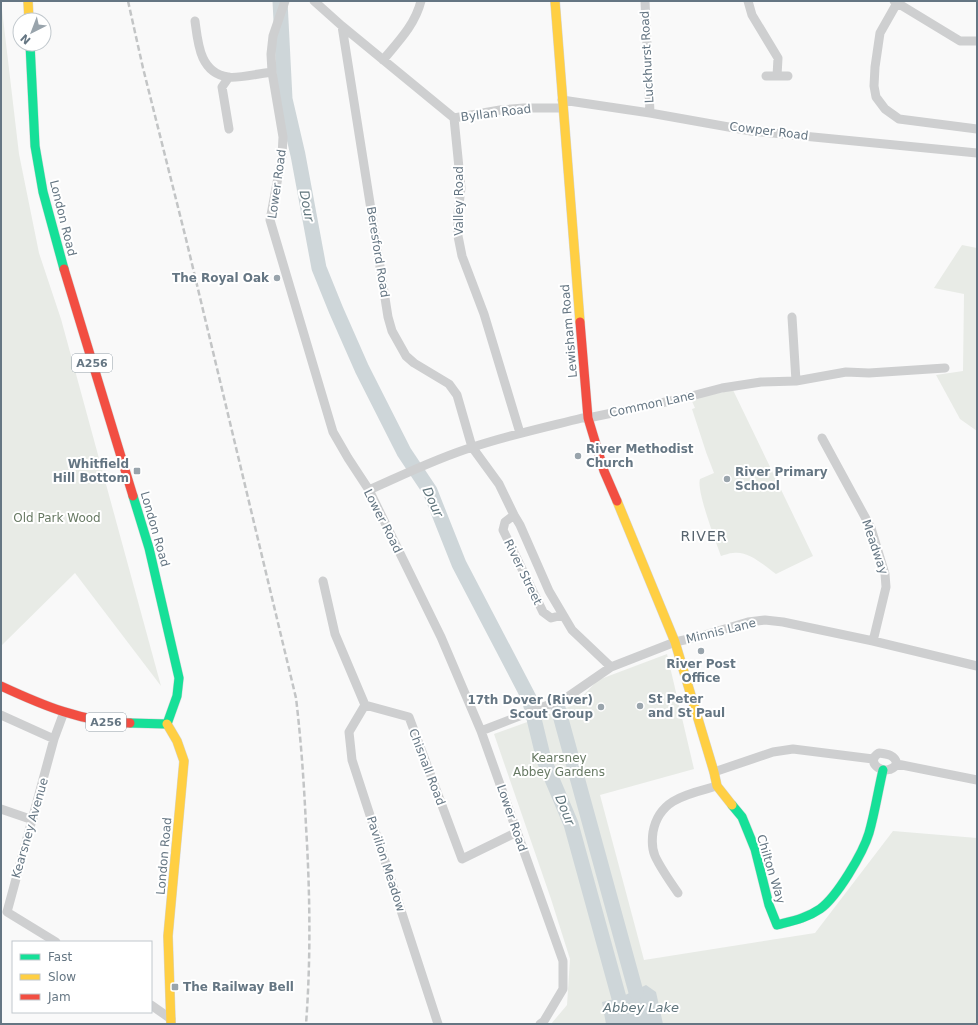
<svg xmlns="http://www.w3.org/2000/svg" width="978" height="1025" font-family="'DejaVu Sans',sans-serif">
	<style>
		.green { fill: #e8ebe6 }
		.water { fill: #ced6d9 }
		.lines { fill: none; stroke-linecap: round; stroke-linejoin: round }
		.river { stroke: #ced6d9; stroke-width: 15 }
		.fast-casing { stroke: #d5d6d7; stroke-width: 10 }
		.slow-casing { stroke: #d5d6d7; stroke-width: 10 }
		.jam-casing { stroke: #d5d6d7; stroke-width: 10 }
		.street { stroke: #cecfd0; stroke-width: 9 }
		.fast { stroke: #16e098; stroke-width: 9 }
		.slow { stroke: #ffcf43; stroke-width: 9 }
		.jam { stroke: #f24e42; stroke-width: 9 }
		.rail { stroke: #c3c5c6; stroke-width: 2.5; stroke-dasharray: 6 3; stroke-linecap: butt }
		.poi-dot { fill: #99a4ac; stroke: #fff; stroke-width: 1.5 }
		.labels { text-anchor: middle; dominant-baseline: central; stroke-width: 4; stroke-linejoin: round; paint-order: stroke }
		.shield { fill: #fff; stroke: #939fa8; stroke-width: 1 }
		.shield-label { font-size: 11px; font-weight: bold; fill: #657683 }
		.street-label { font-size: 12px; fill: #657683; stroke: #fff }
		.poi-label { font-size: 12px; font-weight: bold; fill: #657683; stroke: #fff; text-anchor: start }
		.park-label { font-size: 12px; fill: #687a64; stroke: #fff }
		.water-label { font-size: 13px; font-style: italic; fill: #60757c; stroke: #fff }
		.quarter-label { font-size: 14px; letter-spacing: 1px; fill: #57646e; stroke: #fff }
	</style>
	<rect width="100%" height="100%" fill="#f9f9f9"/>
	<path class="green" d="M 1,1 L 19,154 L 39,253 L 61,319 L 161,686 L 75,573 L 1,646 Z
		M 962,245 L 977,248 L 977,431 L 960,419 L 936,375 L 963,371 L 964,294 L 934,288 Z
		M 733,390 L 813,556 L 776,574 C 765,566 748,550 733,553 C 729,553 725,555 721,556 C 716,542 696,490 700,479 L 714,473 L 706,452 L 692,409 L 695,408 L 691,399 Z
		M 667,654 L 694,769 L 600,795 L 644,960 L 815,933 L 893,831 L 977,838 L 977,1024 L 551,1024 L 567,1005 L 570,959 L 551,899 L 494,734 L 574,705 L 598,680 Z"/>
	<path class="water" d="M 646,985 L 656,992 L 663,1024 L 606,1024 L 602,1002 L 619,998 Z"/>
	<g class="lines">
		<path class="river" d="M 280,1 L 285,99 L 298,155 L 319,268 L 336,310 L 362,369 L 404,452 L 430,491 L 459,564 L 529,698 L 544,760 L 571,824 L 619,998
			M 558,708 L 636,992"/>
		<g class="fast-casing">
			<path id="fast" d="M 30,44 L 35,146 L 43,192 L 64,269
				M 130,723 L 167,724 L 177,696 L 179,678 L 149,548 L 133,496
				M 732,805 L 742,817 L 755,849 L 769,905 L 777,925 C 792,921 807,918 820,909 C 837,897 863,853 869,833 C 875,812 878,791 883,770"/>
		</g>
		<g class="slow-casing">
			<path id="slow" d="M 28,1 L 29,20
				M 555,1 L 580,322
				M 617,501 L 675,642 L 714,772 L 717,786 L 732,805
				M 167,724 L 177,741 L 184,761 L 168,936 L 171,1024"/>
		</g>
		<g class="jam-casing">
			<path id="jam" d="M 64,269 L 133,496
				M 580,322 L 588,418 L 604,471 L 617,501
				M 1,686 C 42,705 84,723 130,723"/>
		</g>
		<path class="street" d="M 285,1 L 273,36 L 271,54 L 272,72 L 283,137 L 282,156 L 270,220 L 333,432 L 348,458 L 369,490 L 441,637 L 481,731 L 563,961 L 563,989 L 544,1021 L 540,1024
			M 314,1 L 342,26 L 454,118 L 461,188 L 458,213 L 458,236 L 462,256 L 484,314 L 520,433
			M 645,1 L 650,113
			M 748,1 L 752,15 L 778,58 L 777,76
			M 894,1 L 960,41 L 977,41
			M 897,3 L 880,33 L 875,67 L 874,86 L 876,97 L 885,109 L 899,119 L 977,129
			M 195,21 C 198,44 200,73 228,77 C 236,79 262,73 272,72
			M 342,26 L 388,317 L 392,331 L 406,356 L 414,363 L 449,384 L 457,395 L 472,447 L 499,484 L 514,515 L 520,525 L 549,591 L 572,630 L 611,667
			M 383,60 C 398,42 415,25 421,1
			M 766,76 L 788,76
			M 562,100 L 650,113 L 751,131 L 977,153
			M 454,118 L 500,110 L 524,108 L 563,108
			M 229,129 L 222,87 L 229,77
			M 792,317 L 796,381
			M 822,438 L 871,528 L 885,574 L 886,587 L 873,641
			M 369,490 C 403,475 437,458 473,447 C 509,435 546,427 582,418 L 588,418 L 680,399 L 722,388 L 761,382 L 796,381 L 846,372 L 869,373 L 945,368
			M 514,515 L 505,522 L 503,530 L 543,612 L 551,618 L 563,615
			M 323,581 L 335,634 L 365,705 L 409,717 L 462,859 L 517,832
			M 365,705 L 349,732 L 352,760 L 438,1024
			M 1,715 L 54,739
			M 481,731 L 566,698 L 611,667 L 675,642 L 698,637 L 748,622 L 765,620 L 783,622 L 873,641 L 977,666
			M 879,753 C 888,754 895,755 897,764 C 886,779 863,762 879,753 Z
			M 897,764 L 977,780
			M 714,772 L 773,752 L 793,749 L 873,759
			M 1,809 L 33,820
			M 678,893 C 671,883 660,867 655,856 C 652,849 652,839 653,832 C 659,798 689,794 717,786
			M 56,942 L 7,912 L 54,739 L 64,712
			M 151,1005 L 171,1019"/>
		<use href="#fast" class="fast"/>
		<use href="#slow" class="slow"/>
		<use href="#jam" class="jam"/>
		<path class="rail" d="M 128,1 L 143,68 L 186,239 L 296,698 C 301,740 304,783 306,826 C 310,892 311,958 306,1024"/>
	</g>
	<g class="poi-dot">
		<circle cx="277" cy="278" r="4"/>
		<circle cx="578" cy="456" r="4"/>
		<rect x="133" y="467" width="8" height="8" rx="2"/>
		<circle cx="727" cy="479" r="4"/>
		<circle cx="701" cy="651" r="4"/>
		<circle cx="640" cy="706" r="4"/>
		<circle cx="601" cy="707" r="4"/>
		<rect x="171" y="983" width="8" height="8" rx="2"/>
	</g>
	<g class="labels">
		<g class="shield">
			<rect x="72" y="354" width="40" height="18" rx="3"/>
			<rect x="86" y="713" width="40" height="18" rx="3"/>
		</g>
		<g class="shield-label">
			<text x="92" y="363">A256</text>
			<text x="106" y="722">A256</text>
		</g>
		<g class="street-label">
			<text transform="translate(647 57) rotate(-93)">Luckhurst Road</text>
			<text transform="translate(496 113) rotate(-7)">Byllan Road</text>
			<text transform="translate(769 131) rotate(7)">Cowper Road</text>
			<text transform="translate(277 184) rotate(-82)">Lower Road</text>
			<text transform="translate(459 201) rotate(-90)">Valley Road</text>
			<text transform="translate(63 218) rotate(76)">London Road</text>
			<text transform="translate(378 252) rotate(81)">Beresford Road</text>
			<text transform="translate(569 331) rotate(-95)">Lewisham Road</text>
			<text transform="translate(652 404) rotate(-12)">Common Lane</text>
			<text transform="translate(383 521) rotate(63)">Lower Road</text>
			<text transform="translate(155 529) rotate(74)">London Road</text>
			<text transform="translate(875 547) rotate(71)">Meadway</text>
			<text transform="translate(523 572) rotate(64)">River Street</text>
			<text transform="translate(721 631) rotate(-14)">Minnis Lane</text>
			<text transform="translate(427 767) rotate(69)">Chisnall Road</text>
			<text transform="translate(512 818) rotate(71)">Lower Road</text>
			<text transform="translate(30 828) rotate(-74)">Kearsney Avenue</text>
			<text transform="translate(164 856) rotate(-85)">London Road</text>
			<text transform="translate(386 864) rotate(72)">Pavilion Meadow</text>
			<text transform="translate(771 869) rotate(73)">Chilton Way</text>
		</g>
		<g class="poi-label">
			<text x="269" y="278" text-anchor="end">The Royal Oak</text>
			<text x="586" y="449">River Methodist<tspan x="586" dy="14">Church</tspan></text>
			<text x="129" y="464" text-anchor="end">Whitfield<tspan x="129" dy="14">Hill Bottom</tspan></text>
			<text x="735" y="472">River Primary<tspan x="735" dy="14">School</tspan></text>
			<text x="701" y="664" text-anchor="middle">River Post<tspan x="701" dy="14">Office</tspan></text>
			<text x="648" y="699">St Peter<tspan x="648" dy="14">and St Paul</tspan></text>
			<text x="593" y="700" text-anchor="end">17th Dover (River)<tspan x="593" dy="14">Scout Group</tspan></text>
			<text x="183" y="987">The Railway Bell</text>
		</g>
		<g class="park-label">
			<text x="57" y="518">Old Park Wood</text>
			<text x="559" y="758">Kearsney<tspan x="559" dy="14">Abbey Gardens</tspan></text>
		</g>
		<g class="water-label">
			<text transform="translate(307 206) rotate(79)">Dour</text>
			<text transform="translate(433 502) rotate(65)">Dour</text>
			<text transform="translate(565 810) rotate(68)">Dour</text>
			<text x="641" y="1007">Abbey Lake</text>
		</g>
		<g class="quarter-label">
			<text x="704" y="536">RIVER</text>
		</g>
	</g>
	<rect width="978" height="1025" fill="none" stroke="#657683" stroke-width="4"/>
	<rect x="12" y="941" width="140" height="72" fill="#ffffff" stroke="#c1c8cd"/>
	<rect x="20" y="954" width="20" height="6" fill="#16e098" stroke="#c1c8cd"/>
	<text x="48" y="961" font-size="12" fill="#657683">Fast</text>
	<rect x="20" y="974" width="20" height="6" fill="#ffcf43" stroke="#c1c8cd"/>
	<text x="48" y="981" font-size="12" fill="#657683">Slow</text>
	<rect x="20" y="994" width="20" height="6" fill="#f24e42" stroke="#c1c8cd"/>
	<text x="48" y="1001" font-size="12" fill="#657683">Jam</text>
	<g transform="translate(32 32) rotate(222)"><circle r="19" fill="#ffffff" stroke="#c1c8cd"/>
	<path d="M0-3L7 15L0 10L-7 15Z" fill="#99a4ac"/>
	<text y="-6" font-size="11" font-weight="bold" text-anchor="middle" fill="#657683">N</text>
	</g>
</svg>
